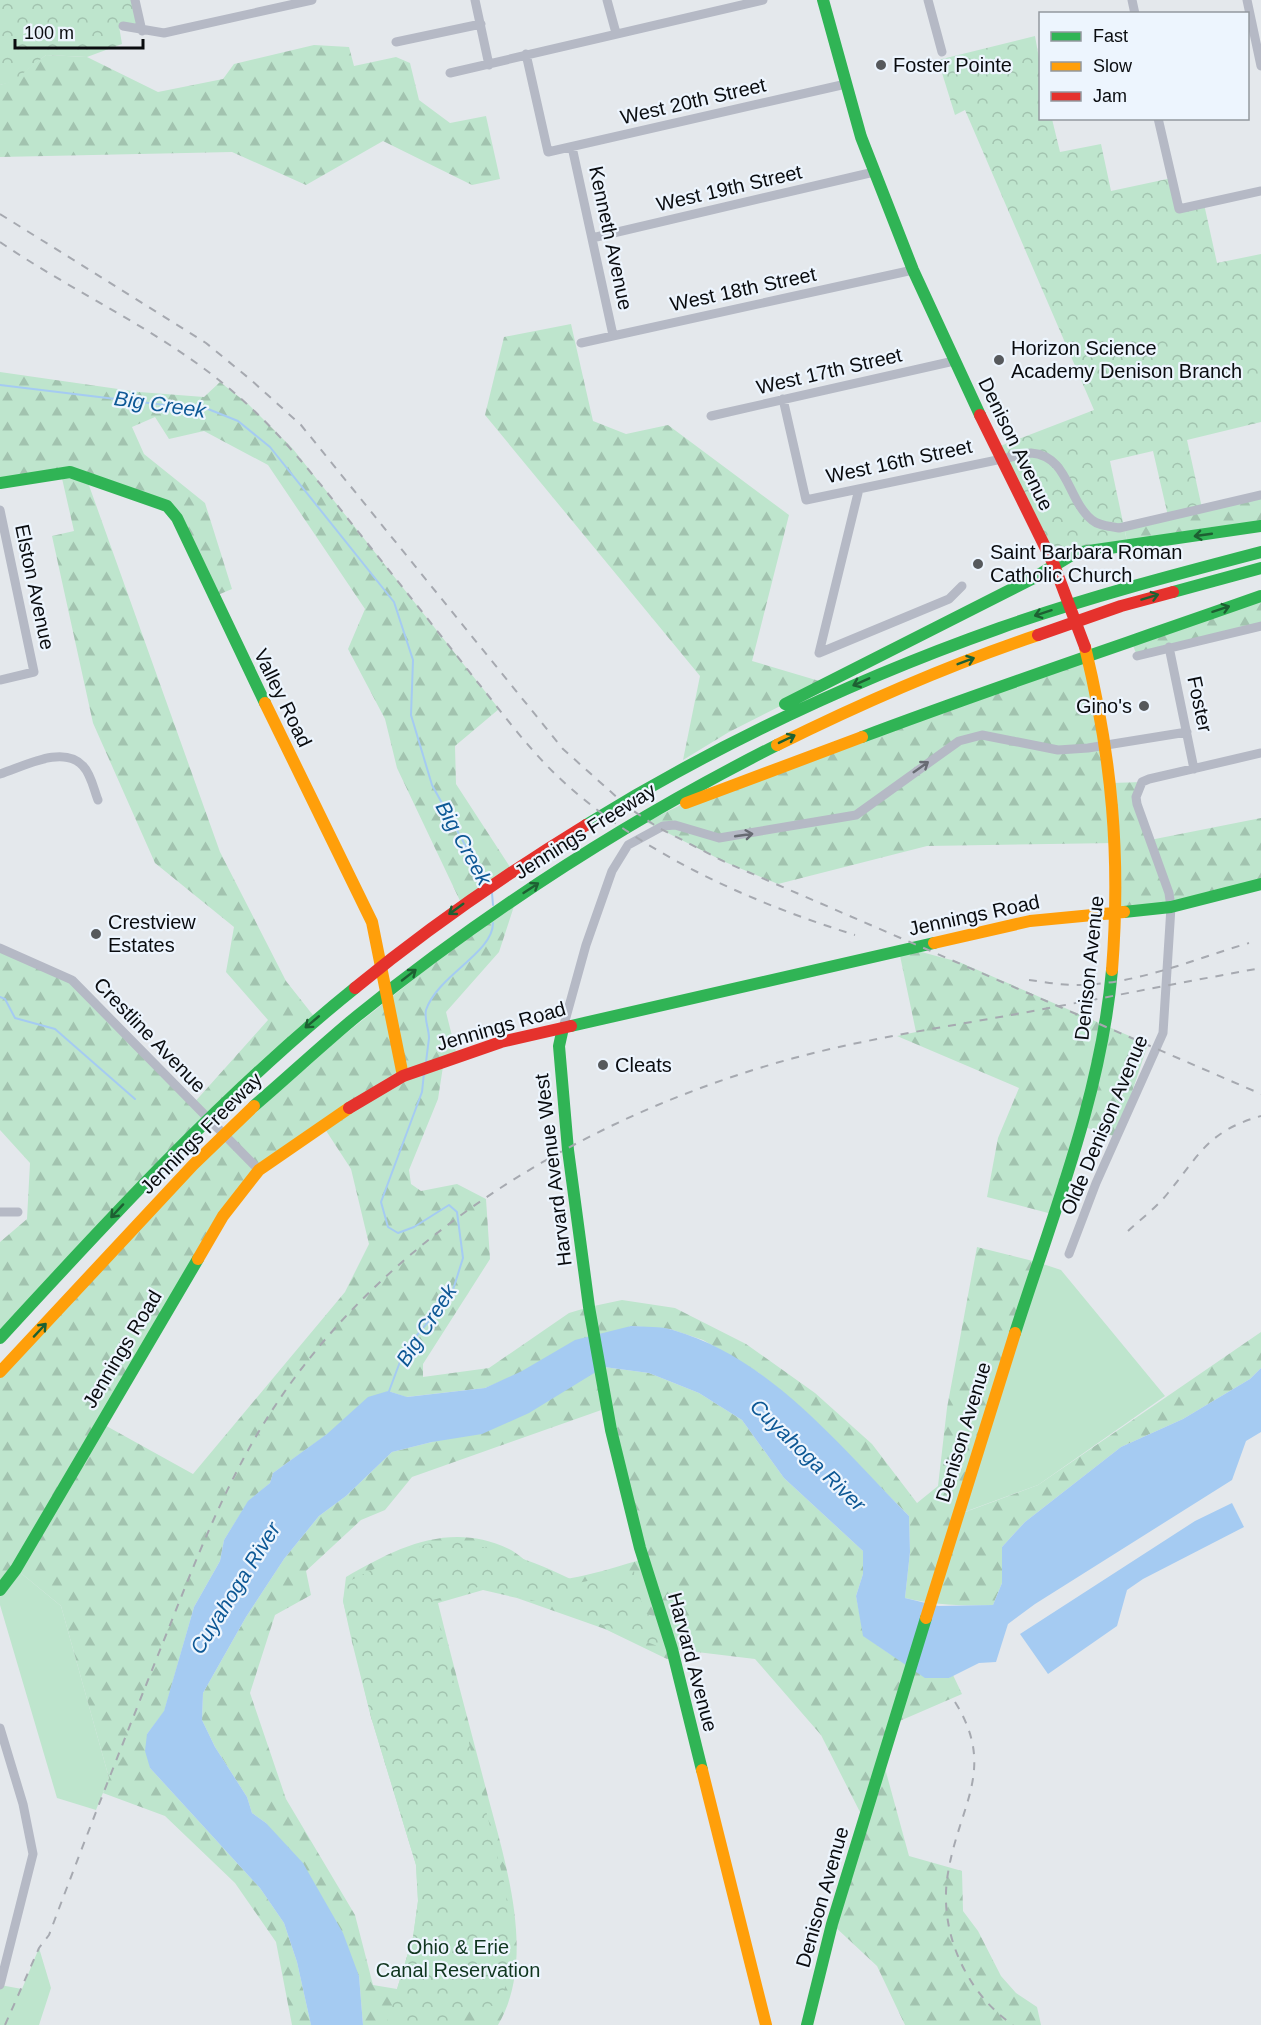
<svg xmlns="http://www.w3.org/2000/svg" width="1261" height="2025" font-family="Helvetica,sans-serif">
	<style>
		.green { fill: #bee5cd }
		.forest { fill: url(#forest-firs); fill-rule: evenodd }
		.park { fill: url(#park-crowns) }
		.water { fill: #a5cbf2 }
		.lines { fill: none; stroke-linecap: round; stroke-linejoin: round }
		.stream { stroke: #a5cbf2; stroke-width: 2 }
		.street { stroke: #b5b9c5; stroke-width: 9 }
		.fast { stroke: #30b455; stroke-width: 12 }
		.slow { stroke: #ff9f0a; stroke-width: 12 }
		.jam { stroke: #e5322d; stroke-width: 12 }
		.rail { stroke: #a6a9b0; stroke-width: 2; stroke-dasharray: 8 8; stroke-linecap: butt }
		.oneway { stroke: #1d6032 }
		.oneway2 { stroke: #686b73 }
		.poi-dot { fill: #56595c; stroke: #edf5fe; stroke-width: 2 }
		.labels { text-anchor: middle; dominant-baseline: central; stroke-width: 4.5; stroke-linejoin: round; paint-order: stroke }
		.poi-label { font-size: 20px; fill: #0a0c0f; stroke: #edf5fe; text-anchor: start }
		.street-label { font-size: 20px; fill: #0a0c0f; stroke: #edf5fe }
		.park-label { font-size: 20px; fill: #10361f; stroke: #edf5fe }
		.water-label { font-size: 21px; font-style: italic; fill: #0d5895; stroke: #edf5fe }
	</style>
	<defs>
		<pattern id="forest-firs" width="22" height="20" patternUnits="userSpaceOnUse" patternTransform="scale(1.5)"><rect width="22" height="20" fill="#bee5cd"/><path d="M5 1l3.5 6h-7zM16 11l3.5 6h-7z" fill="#a2c3af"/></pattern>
		<pattern id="park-crowns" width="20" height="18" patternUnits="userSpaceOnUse" patternTransform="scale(1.5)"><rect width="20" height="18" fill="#bee5cd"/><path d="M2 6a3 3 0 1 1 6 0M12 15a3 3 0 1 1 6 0" fill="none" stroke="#a2c3af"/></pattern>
	</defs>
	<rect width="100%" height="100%" fill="#e4e8ec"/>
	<path class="green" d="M 1037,1262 L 1061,1270 L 1165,1396 L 1038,1485 L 959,1514 Z
		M 16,1569 L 61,1606 L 109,1778 L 96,1810 L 57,1798 L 0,1605 L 0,1590 Z
		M 39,1948 L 51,1988 L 39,2025 L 0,2025 L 0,1985 L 22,1989 Z"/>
	<path class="forest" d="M 314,45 L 349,47 L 354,66 L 396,57 L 410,63 L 419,100 L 450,123 L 486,116 L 500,179 L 472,185 L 383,141 L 306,185 L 232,152 L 0,157 L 0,85 L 12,81 L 46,55 L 87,57 L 158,92 L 223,79 L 234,64 Z
		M 571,324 L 593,421 L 626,434 L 668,425 L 789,515 L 752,661 L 826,683 L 729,732 L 683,760 L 700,676 L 485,415 L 504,337 Z
		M 0,372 L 139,392 L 204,397 L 220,382 L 248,404 L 293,449 L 499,709 L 455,746 L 456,784 L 512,870 L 462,905 L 397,768 L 385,719 L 348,649 L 365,609 L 268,465 L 204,431 L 169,439 L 155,417 L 132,427 L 144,454 L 205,503 L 232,589 L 213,597 L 167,506 L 86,477 L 220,852 L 286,981 L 316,1019 L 0,1338 L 0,1242 L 27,1219 L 30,1163 L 0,1130 L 0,948 L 72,980 L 192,1105 L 268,1020 L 226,972 L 234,927 L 155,863 L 93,723 L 52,536 L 74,531 L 61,474 L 0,483 Z
		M 1261,495 L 1261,526 L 1128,546 L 1124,526 Z
		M 1261,600 L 1261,626 L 1137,656 L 1131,640 Z
		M 1087,658 L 1112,783 L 1142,782 L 1138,790 L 1150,840 L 1261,818 L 1261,884 L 1116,913 L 1116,843 L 927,846 L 778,884 L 725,862 L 646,822 L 695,798 Z
		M 517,897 L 499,952 L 446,1012 L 457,1056 L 444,1060 L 438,1099 L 409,1170 L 411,1184 L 421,1191 L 457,1184 L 486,1199 L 490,1259 L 423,1364 L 423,1377 L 489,1368 L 569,1313 L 589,1307 L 622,1300 L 675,1308 L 746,1344 L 815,1393 L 872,1444 L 917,1503 L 938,1486 L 947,1408 L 977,1247 L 1037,1262 L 960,1514 L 1038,1485 L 1261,1332 L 1261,1368 L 1250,1379 L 1183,1419 L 1121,1447 L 1025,1522 L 1002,1547 L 1002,1583 L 993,1605 C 960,1606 936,1605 905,1598 L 910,1552 L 909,1516 L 808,1414 L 759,1373 L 703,1340 L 670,1329 L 631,1326 L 485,1388 L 406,1397 L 388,1391 L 273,1473 L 270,1483 L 248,1502 L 224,1540 L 220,1561 L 194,1607 L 164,1712 L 147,1734 L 150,1768 L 260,1888 L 284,1923 L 297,1962 L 311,2025 L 292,2025 L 276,1942 L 235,1883 L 165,1816 L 103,1793 L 109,1778 L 61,1606 L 16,1569 L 0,1590 L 0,1372 L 246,1113 ZM 323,1126 L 351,1169 L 369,1244 L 345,1292 L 193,1474 L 101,1423 L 223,1216 L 259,1170 Z
		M 910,949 L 959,962 L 1148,1044 L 1117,1137 L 1081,1126 L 1052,1214 L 987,1197 L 998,1138 L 1019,1088 L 897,1036 L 916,1032 L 899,951 Z
		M 604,1367 L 649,1373 L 699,1393 L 742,1420 L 784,1478 L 863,1551 L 863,1574 L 856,1596 L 864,1636 L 890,1654 L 949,1678 L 953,1675 L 962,1694 L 895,1723 L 883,1761 L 909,1856 L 962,1871 L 963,1911 L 978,1931 L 1001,1976 L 1016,1993 L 1037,2007 L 1041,2025 L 905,2025 L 877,1966 L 832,1924 L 864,1820 L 821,1735 L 755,1659 L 672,1649 L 674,1657 L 667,1659 L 605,1629 L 517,1598 L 483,1590 L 438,1603 C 453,1665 470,1727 486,1789 C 504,1859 538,1957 498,2025 L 363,2025 L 359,1976 L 266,1823 L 252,1813 L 247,1797 L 215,1747 L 202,1720 L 203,1693 L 246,1617 L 284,1559 L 319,1516 L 346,1496 L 392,1452 L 432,1442 ZM 607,1408 L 644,1559 C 625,1564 571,1582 555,1579 C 537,1575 525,1557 509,1549 C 450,1521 398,1547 346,1577 L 343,1601 L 352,1642 L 371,1717 L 416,1865 L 418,1901 L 413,1937 L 397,1989 L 373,1985 L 355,1915 L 286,1799 L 250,1693 L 275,1615 L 311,1595 L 306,1571 L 361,1520 L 385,1510 L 412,1477 Z"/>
	<path class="park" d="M 0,0 L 135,0 L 142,31 L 119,26 L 122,44 L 87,57 L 46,55 L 12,82 L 0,85 Z
		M 1035,36 L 1040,64 L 1040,118 L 1052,119 L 1060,152 L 1101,144 L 1111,191 L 1172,178 L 1179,209 L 1204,204 L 1217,263 L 1261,254 L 1261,422 L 1187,440 L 1202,508 L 1168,516 L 1153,451 L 1110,461 L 1128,546 L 1054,565 L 995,448 L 1094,410 L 965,110 L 955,115 L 938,60 Z
		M 454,1541 C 498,1549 539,1562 578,1583 L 634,1571 L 644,1613 L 653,1616 L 660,1647 L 548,1604 L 478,1587 L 433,1600 L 505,1886 C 509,1925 515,1969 499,2005 L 473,2008 L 450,2025 L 386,2025 L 413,1937 L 418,1901 L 416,1865 L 371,1717 L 343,1601 L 347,1582 L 426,1544 Z"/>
	<path class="water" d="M 631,1326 C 645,1327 660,1326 673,1330 C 771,1358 840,1447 909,1516 L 910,1552 L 905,1598 L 938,1606 L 993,1605 L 1002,1583 L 1002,1547 L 1025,1522 L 1121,1447 L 1183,1419 L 1250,1379 L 1261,1368 L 1261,1432 L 1246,1441 L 1232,1480 L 1035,1604 L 1008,1624 L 996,1662 L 979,1663 L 949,1678 L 925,1678 L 863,1636 L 856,1596 L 863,1574 L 863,1551 L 784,1478 L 742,1420 L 699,1393 L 649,1373 L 604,1367 L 529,1413 L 482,1434 L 432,1442 L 392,1452 L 346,1496 L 319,1516 L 284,1559 L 246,1617 L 203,1693 L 202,1720 L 215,1747 L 247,1797 L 252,1813 L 266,1823 L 303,1863 L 343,1933 L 359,1976 L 363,2025 L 311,2025 L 297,1962 L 284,1923 L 260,1888 L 150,1768 L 145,1751 L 147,1734 L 164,1711 L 194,1607 L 220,1561 L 224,1540 L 248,1501 L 270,1483 L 273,1473 L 327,1434 L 368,1397 L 388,1391 L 407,1397 L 485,1388 L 522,1371 L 575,1340 Z
		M 1232,1503 L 1244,1527 L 1143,1579 L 1127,1590 L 1117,1626 L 1048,1674 L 1020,1634 L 1195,1521 Z"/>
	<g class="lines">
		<path class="stream" d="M 0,385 L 165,405 L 203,407 L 238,421 L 270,447 L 394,602 L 413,660 L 411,715 L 432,785 L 486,883
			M 492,893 L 493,905
			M 0,997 L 5,999 L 15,1018 L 55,1029 L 135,1099
			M 426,1062 C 427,1054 428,1046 429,1038 C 429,1029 424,1019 426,1010 C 438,975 493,953 493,923
			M 388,1394 L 404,1351 L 452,1293 L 463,1258 L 457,1212 L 449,1205 L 414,1227 L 398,1233 L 388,1227 L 381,1202 L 422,1092 L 424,1073"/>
		<path class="street" d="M 135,0 L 142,31
			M 475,0 L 489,65
			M 607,0 L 616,33
			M 928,0 L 942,52
			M 1132,0 L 1135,14
			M 1247,0 L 1261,66
			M 123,26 L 164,33 L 312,0
			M 396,42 L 481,24
			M 526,54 L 548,152 L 846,84
			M 450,73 L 763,0
			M 1158,118 L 1179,209 L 1261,191
			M 572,147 L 613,335
			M 592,238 L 874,172
			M 581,343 L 913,270
			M 783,399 L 806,500 L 1031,453 C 1069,456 1067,500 1092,520 C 1099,526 1109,526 1119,528 L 1261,495
			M 711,416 L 954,361
			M 0,510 L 34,672 L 0,680
			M 1169,647 L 1194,769
			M 819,653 L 859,489
			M 819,653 L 949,599 L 962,586
			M 1137,656 L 1261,626
			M 0,774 C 23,767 63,744 83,766 C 91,774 94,790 98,800
			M 0,948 L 72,980 L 259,1170
			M 563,1028 L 586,945 L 612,871 L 628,845 L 663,826 L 675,825 L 719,838 L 856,815 L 959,741 L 982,735 L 1058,750 L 1088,748 L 1187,732
			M 0,1212 L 18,1212
			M 1069,1254 L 1096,1183 L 1163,1033 L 1171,907 L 1169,893 L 1137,804 L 1136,797 L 1142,782 L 1149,779 L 1261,753
			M 0,1728 L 23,1804 L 33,1854 L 0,1985"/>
		<path class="fast" d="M 823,0 L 861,137 L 913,270 L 980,415
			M 0,483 L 70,472 L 167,506 L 177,518 L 265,703
			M 1173,592 L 1261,568
			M 785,704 L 1032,579 L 1075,553 L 1261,526
			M 862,737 C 994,687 1128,643 1261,596
			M 586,825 C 716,745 856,679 1000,628 C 1085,598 1173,575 1261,552
			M 1124,912 L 1171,907 L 1261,884
			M 571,1026 L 934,943
			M 563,1028 L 559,1046 L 568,1150 L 589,1307 L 611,1430 L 640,1548 L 672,1649 L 702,1770
			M 254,1106 C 289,1076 322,1045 357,1016 C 487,911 628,820 777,745
			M 1015,1333 C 1053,1214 1101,1095 1112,970
			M 0,1338 C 113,1215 225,1093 355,988
			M 0,1590 L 16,1569 L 198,1259
			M 807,2025 L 832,1924 L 926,1618"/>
		<path class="slow" d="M 1085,647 C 1112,758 1121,856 1112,970
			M 265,703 L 372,922 L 403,1076
			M 777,745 C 862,703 948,665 1038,635
			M 686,803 L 862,737
			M 934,943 L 1030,921 L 1124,912
			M 198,1259 L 223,1216 L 259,1170 L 349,1108
			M 0,1372 L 193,1165 L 254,1106
			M 926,1618 L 1015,1333
			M 702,1770 L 766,2025"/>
		<path class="jam" d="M 980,415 L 1054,565 L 1085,647
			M 1038,635 L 1121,606 L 1173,592
			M 355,988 C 428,928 506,874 586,825
			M 349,1108 L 403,1076 L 501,1042 L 571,1026"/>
		<path class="rail" d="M 0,214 L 206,343 L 251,380 L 301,425 L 563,749 L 629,808 L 659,828 L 725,862 L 1261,1094
			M 0,242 C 82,298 176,337 249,406 C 289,443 322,486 356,529 C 396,579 436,629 475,679 C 504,715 532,754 567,785 C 648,857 753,903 855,935
			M 1029,980 C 1044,982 1060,985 1075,985 C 1136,985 1191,960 1249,943
			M 1128,1231 C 1141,1219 1157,1207 1168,1193 C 1200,1154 1208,1131 1261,1116
			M 955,1702 C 997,1769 959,1805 948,1873 C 938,1930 965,1992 1013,2025
			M 5,2025 L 39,1948 L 49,1935 C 85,1839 122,1745 160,1650 C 193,1568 223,1486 271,1412 C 387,1232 592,1113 794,1058 C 865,1039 939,1028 1011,1015 C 1094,1000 1178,983 1261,968"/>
	</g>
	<defs><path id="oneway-shaft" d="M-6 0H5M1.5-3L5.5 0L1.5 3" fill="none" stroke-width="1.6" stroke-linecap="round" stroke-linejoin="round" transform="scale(1.5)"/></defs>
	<g class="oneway">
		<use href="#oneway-shaft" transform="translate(1203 535) rotate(172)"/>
		<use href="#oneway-shaft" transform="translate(1150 597) rotate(-17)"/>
		<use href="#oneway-shaft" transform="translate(1221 609) rotate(-18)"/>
		<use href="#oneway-shaft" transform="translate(1043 613) rotate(162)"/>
		<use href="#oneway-shaft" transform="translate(966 661) rotate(-21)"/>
		<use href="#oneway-shaft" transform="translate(861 682) rotate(156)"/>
		<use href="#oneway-shaft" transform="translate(787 739) rotate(-26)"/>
		<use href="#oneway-shaft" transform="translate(531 888) rotate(-33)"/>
		<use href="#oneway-shaft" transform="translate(456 909) rotate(144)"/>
		<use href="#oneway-shaft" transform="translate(409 975) rotate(-38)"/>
		<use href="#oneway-shaft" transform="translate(312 1022) rotate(140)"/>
		<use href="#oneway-shaft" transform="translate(117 1211) rotate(133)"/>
		<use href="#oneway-shaft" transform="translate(40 1330) rotate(-47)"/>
	</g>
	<g class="oneway2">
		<use href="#oneway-shaft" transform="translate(921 767) rotate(-35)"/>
		<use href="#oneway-shaft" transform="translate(744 835) rotate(-8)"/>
	</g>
	<g class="poi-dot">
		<circle cx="881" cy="65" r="6"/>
		<circle cx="999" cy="360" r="6"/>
		<circle cx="978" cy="564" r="6"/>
		<circle cx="1144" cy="706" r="6"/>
		<circle cx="96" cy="934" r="6"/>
		<circle cx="603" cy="1065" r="6"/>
	</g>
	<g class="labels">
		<g class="poi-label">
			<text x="893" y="65">Foster Pointe</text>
			<text x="1011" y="348">Horizon Science<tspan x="1011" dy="23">Academy Denison Branch</tspan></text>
			<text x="990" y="552">Saint Barbara Roman<tspan x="990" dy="23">Catholic Church</tspan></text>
			<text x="1132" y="706" text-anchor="end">Gino's</text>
			<text x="108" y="922">Crestview<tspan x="108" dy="23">Estates</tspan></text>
			<text x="615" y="1065">Cleats</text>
		</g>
		<g class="street-label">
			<text transform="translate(693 101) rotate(-13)">West 20th Street</text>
			<text transform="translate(729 188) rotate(-13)">West 19th Street</text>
			<text transform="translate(611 238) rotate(78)">Kenneth Avenue</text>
			<text transform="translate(743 289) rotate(-12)">West 18th Street</text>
			<text transform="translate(829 371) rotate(-13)">West 17th Street</text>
			<text transform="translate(1016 444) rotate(64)">Denison Avenue</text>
			<text transform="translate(899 461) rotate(-12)">West 16th Street</text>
			<text transform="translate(35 587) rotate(78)">Elston Avenue</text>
			<text transform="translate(283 698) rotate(64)">Valley Road</text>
			<text transform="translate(1200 704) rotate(78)">Foster</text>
			<text transform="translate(585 831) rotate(-32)">Jennings Freeway</text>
			<text transform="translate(974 915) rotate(-12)">Jennings Road</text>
			<text transform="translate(1089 968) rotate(-84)">Denison Avenue</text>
			<text transform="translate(501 1026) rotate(-16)">Jennings Road</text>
			<text transform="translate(150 1035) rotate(46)">Crestline Avenue</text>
			<text transform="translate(1104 1125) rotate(-67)">Olde Denison Avenue</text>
			<text transform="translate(201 1133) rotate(-45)">Jennings Freeway</text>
			<text transform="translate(553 1170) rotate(-97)">Harvard Avenue West</text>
			<text transform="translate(122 1349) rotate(-59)">Jennings Road</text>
			<text transform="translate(963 1432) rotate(-73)">Denison Avenue</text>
			<text transform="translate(693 1662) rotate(75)">Harvard Avenue</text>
			<text transform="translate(822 1897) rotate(-74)">Denison Avenue</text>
		</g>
		<g class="park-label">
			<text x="458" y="1947">Ohio &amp; Erie<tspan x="458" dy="23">Canal Reservation</tspan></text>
		</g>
		<g class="water-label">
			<text transform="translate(160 404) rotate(8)">Big Creek</text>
			<text transform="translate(464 843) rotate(61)">Big Creek</text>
			<text transform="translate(426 1325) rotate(-57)">Big Creek</text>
			<text transform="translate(808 1455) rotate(44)">Cuyahoga River</text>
			<text transform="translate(235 1588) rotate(-58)">Cuyahoga River</text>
		</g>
	</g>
	<rect x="1039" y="12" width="210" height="108" fill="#edf5fe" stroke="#92989e" stroke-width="1.5"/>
	<rect x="1051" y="32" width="30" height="9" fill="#30b455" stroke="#92989e" stroke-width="1.5"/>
	<text x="1093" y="42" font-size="18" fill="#0a0c0f">Fast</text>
	<rect x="1051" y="62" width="30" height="9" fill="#ff9f0a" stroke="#92989e" stroke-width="1.5"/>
	<text x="1093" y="72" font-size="18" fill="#0a0c0f">Slow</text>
	<rect x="1051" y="92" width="30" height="9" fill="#e5322d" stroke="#92989e" stroke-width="1.5"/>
	<text x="1093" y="102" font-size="18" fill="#0a0c0f">Jam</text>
	<path d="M15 39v9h128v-9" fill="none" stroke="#0a0c0f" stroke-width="3"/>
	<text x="24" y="39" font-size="18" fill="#0a0c0f" stroke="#edf5fe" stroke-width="4.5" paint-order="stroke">100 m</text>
</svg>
